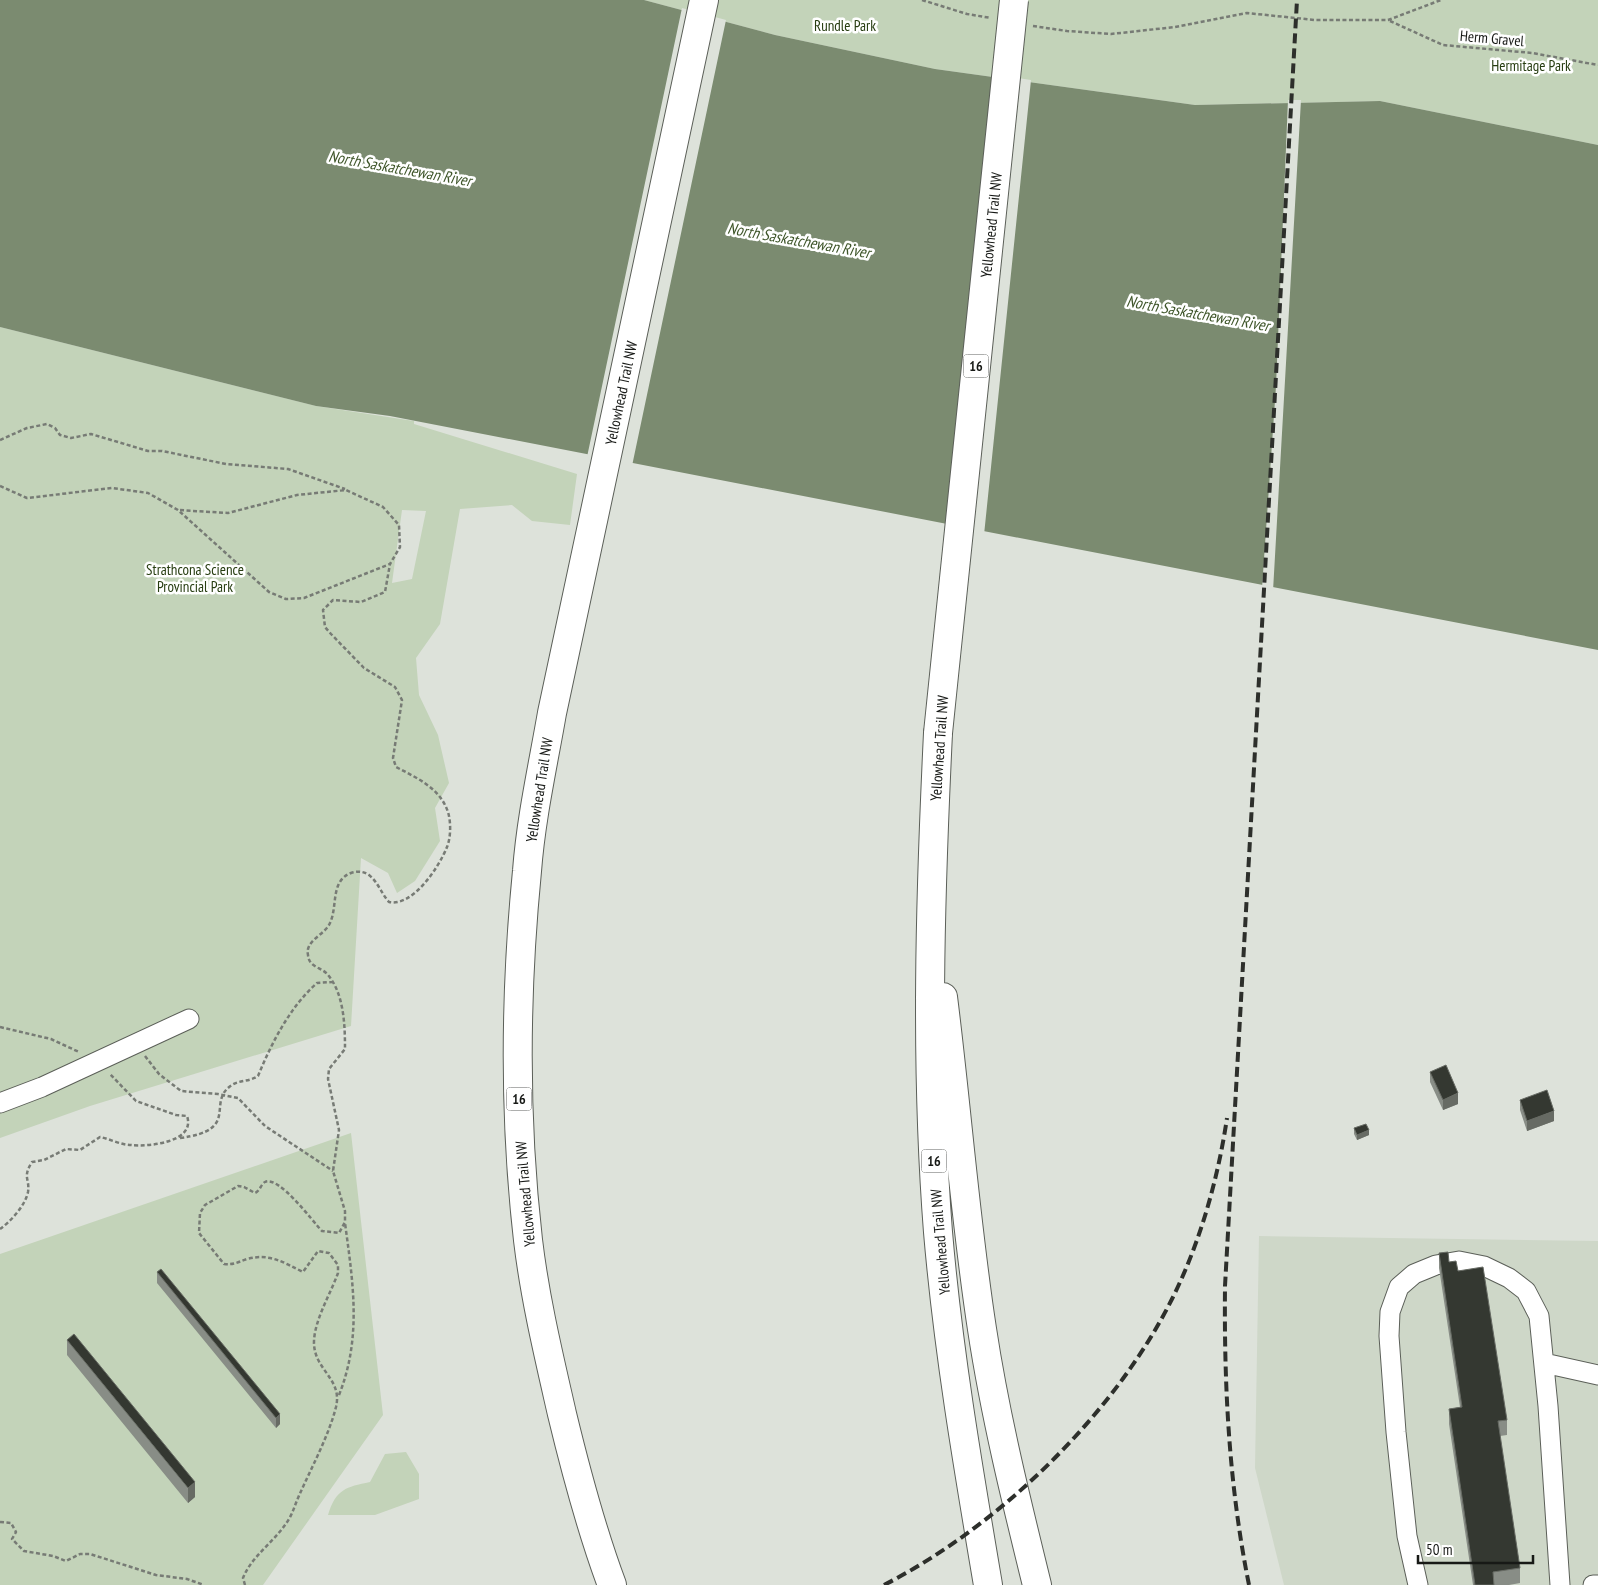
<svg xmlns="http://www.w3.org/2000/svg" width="1598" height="1585" font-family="'PT Sans Narrow',sans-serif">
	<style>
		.built { fill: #ced7c8 }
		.green { fill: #c3d3b9; fill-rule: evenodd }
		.water { fill: #7b8b70 }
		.pier { fill: #dde2da }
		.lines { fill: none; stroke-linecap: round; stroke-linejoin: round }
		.minor-casing { stroke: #5b5f58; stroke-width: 21 }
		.highway-casing { stroke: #5b5f58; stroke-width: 30 }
		.path { stroke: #777b75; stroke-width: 2.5; stroke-dasharray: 4 2.5; stroke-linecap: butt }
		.minor { stroke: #fff; stroke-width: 19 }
		.highway { stroke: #fff; stroke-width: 28 }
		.rail { stroke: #2d2f2b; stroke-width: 4; stroke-dasharray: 10 5; stroke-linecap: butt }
		.highway-bridge-casing { stroke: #5b5f58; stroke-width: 30; stroke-linecap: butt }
		.highway-bridge { stroke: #fff; stroke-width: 28 }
		.wall { fill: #888d86 }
		.shaded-wall { fill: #676b64 }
		.building { fill: #343831; stroke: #676b64 }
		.labels { text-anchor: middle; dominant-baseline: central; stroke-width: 5; stroke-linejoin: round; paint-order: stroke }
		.shield { fill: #fff; stroke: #5d5e5c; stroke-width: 1 }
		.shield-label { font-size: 14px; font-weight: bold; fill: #171916 }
		.park-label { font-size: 15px; fill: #273d11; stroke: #fff }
		.street-label { font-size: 15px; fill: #171916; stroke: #fff }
		.water-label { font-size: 16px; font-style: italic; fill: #3f562a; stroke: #fff }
	</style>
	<rect width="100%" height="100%" fill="#dde2da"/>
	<path class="built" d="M 1259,1236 L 1598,1241 L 1598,1585 L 1284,1585 L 1255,1468 Z"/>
	<path class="green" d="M 644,0 L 1598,0 L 1598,145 L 1380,101 L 1195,105 L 935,69 L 775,35 Z
		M 0,327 L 316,406 L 414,421 L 414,424 L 577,474 L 570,525 L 532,521 L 512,505 L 460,509 L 440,624 L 416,658 L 419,695 L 438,735 L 449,783 L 435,808 L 440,841 L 415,881 L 397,893 L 388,873 L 361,858 L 351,1026 L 90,1106 L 0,1138 ZM 402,510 L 426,511 L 412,579 L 392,583 Z
		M 351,1133 L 383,1415 L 263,1585 L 0,1585 L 0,1254 Z
		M 406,1452 L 419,1474 L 419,1499 L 375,1515 L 328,1515 C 336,1489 346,1487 370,1482 L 385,1454 Z"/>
	<path class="water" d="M 0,0 L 644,0 L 775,35 L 935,69 L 1195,105 L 1380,101 L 1598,145 L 1598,650 L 390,416 L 316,406 L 0,327 Z"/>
	<path class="pier" d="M 682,8 L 726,20 L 632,466 L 587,457 Z
		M 992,74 L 1031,80 L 984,535 L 945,527 Z
		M 1288,100 L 1301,100 L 1273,591 L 1262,588 L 1276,386 Z"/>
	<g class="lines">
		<g class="minor-casing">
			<path id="minor" d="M 0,1103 L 42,1087 L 189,1019
				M 1544,1363 L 1598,1375
				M 1418,1585 L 1407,1536 L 1396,1432 L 1389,1336 L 1390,1312 L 1399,1287 L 1414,1274 L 1436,1265 L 1459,1261 L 1484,1266 L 1509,1278 L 1526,1291 L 1539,1316 L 1548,1406 L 1560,1585
				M 1593,1585 L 1598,1585"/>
		</g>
		<g class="highway-casing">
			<path id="highway" d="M 938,733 C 930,899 925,1065 938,1232 C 948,1350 968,1467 988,1585
				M 943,997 C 957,1108 965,1219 982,1329 C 995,1415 1016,1500 1037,1585
				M 612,1585 C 591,1529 576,1472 562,1414 C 549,1357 535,1299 528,1240 C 514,1118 515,993 527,871 C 531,818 543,765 552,713 L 704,0"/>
		</g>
		<path class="path" d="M 922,0 L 967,14 L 991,18
			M 1390,21 L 1443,45 L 1532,53 L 1598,65
			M 1033,26 L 1067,31 L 1111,34 L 1175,27 L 1247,13 L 1315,20 L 1388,20 L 1441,0
			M 0,440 L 27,428 L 47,424 L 55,428 L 60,435 L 71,438 L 91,434 L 148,451 L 162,451 L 226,464 L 288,469 L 345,489
			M 0,486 L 27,498 L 112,488 L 148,493 L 178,510 L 269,592 L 286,599 L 304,598 L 390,564 L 400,547 L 399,525 L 383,507 L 346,490 L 297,495 L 228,513 L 178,510
			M 0,1027 L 51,1039 L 79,1052
			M 145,1056 L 159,1074 L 181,1091 L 218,1094 L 238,1098 L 265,1126 L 333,1171
			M 180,1138 C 242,1130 205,1102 232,1085 C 239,1080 249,1082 258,1076 C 272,1042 290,1007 317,983 L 332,982
			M 0,1229 C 11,1221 25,1206 28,1192 C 30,1178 22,1178 32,1162 L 44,1160 L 66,1149 L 80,1150 L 100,1137 C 110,1139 121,1145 131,1145 C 149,1147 196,1142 187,1116 L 176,1115 L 136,1101 L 110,1074
			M 339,1395 C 362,1337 353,1283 345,1223
			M 0,1522 L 11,1523 L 16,1532 L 12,1539 L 24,1551 L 53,1556 L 66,1561 L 80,1554 L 90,1554 L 156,1575 L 187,1579 L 204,1585
			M 245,1585 L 243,1578 C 252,1555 276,1541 289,1519 C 293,1512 295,1505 298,1498 C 311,1468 328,1438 336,1407 C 343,1378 313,1370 314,1341 C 315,1319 330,1295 338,1273 L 338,1265 L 329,1253 L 318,1251 L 303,1272 C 283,1262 269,1253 247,1259 C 238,1262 234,1265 224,1264 L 199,1233 L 200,1213 L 205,1205 L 238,1186 L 244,1187 L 255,1193 C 260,1191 261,1184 265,1182 C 279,1175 313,1222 322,1231 L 339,1233 L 345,1222 L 345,1211 L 333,1171 L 339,1130 L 328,1079 L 329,1069 L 345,1049 C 345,1025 344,994 328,975 C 322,967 309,968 308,955 C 305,940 325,935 330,923 C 338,906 330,881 351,873 C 357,871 363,871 369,875 C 378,882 381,893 389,902 C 413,907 439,867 447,847 C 451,837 451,822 448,812 C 440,788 417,778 396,767 L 393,758 L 402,700 L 395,687 L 364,668 L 331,634 L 325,627 L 323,610 L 333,600 L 361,602 L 385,592 L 390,564"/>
		<use href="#minor" class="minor"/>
		<use href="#highway" class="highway"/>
		<path class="rail" d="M 884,1585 C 999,1526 1114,1415 1172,1299 C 1200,1243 1218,1179 1227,1118
			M 1249,1585 C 1229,1486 1224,1387 1225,1286 L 1297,0"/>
		<g class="highway-bridge-casing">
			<path id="highway-bridge" d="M 938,733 L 1014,0"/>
		</g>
		<use href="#highway-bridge" class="highway-bridge"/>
	</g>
	<path class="wall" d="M 1430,1072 L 1458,1104 L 1443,1110 L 1430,1082 Z
		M 1520,1100 L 1554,1121 L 1527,1131 L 1520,1110 Z
		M 1354,1128 L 1369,1135 L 1357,1140 L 1354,1134 Z
		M 1439,1253 L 1458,1271 L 1507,1420 L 1507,1435 L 1500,1436 L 1520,1568 L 1520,1583 L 1509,1585 L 1473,1585 L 1449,1424 L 1449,1409 L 1460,1407 L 1439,1268 Z
		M 157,1272 L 280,1414 L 280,1424 L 276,1428 L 157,1283 Z
		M 67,1340 L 195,1497 L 188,1503 L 67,1355 Z"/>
	<path class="shaded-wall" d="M 1458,1093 L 1458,1104 L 1443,1110 L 1443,1100 Z
		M 1554,1111 L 1554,1121 L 1527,1131 L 1527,1121 Z
		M 1369,1130 L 1369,1135 L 1357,1140 L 1357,1135 Z
		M 280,1414 L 280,1424 L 276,1428 L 276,1418 Z
		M 195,1482 L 195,1497 L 188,1503 L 188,1488 Z"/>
	<path class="building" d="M 1446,1065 L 1458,1093 L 1443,1100 L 1430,1072 Z
		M 1547,1090 L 1554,1111 L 1527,1121 L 1520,1100 Z
		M 1366,1124 L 1369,1130 L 1357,1135 L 1354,1128 Z
		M 1448,1252 L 1449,1262 L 1456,1261 L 1458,1271 L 1483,1267 L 1507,1420 L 1498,1421 L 1520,1568 L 1493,1572 L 1494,1585 L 1475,1585 L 1449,1409 L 1462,1407 L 1439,1253 Z
		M 161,1269 L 280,1414 L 276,1418 L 157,1272 Z
		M 74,1334 L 195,1482 L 188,1488 L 67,1340 Z"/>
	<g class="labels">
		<g class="shield">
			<rect x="963.5" y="354.5" width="25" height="23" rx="4"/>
			<rect x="506.5" y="1087.5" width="25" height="23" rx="4"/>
			<rect x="921.5" y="1149.5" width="25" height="23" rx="4"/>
		</g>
		<g class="shield-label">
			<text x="976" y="366">16</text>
			<text x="519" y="1099">16</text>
			<text x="934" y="1161">16</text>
		</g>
		<g class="park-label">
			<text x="845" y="25">Rundle Park</text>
			<text x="1531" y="65">Hermitage Park</text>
			<text x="195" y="569">Strathcona Science<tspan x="195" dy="17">Provincial Park</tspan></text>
		</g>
		<g class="street-label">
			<text transform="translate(1492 38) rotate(5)">Herm Gravel</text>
			<text transform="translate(991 225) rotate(-84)">Yellowhead Trail NW</text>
			<text transform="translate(621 393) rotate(-78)">Yellowhead Trail NW</text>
			<text transform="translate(939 748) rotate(-86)">Yellowhead Trail NW</text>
			<text transform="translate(539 790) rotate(-81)">Yellowhead Trail NW</text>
			<text transform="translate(525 1194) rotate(-95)">Yellowhead Trail NW</text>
			<text transform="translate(940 1242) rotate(-95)">Yellowhead Trail NW</text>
		</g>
		<g class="water-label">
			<text transform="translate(400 168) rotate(10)">North Saskatchewan River</text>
			<text transform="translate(799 240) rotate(10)">North Saskatchewan River</text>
			<text transform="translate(1198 313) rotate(10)">North Saskatchewan River</text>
		</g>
	</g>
	<path d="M1418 1555v8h115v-8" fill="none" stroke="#171916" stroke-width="2.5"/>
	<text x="1426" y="1555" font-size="15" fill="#171916" stroke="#ffffff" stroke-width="4" paint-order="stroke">50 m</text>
</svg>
